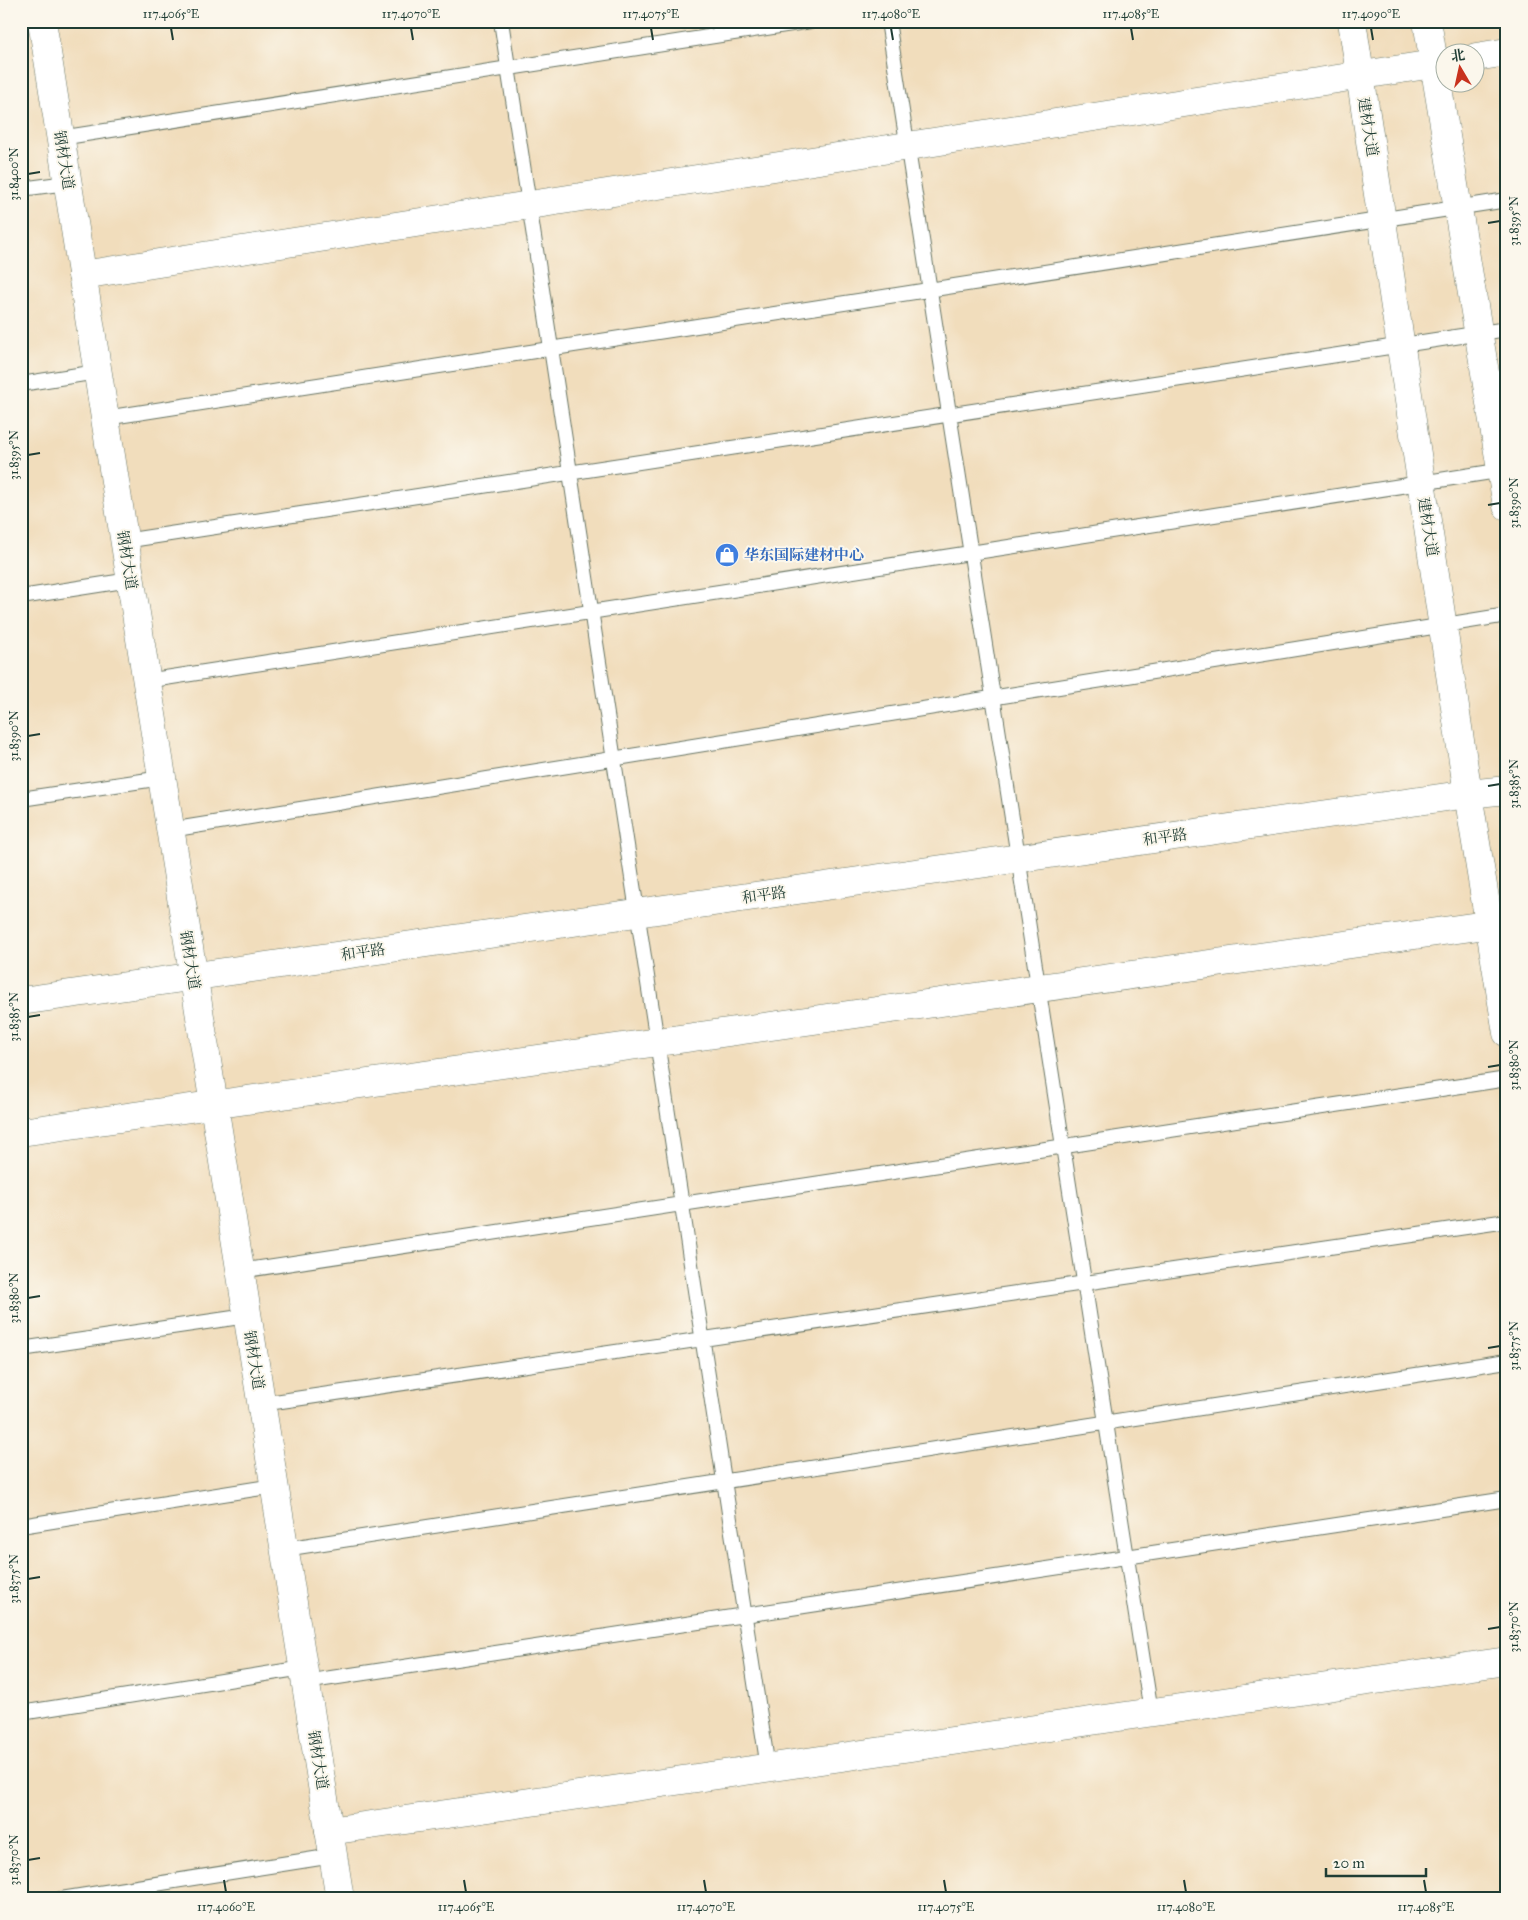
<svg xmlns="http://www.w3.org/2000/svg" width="1528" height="1920" font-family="'IM FELL Great Primer','Noto Serif SC',serif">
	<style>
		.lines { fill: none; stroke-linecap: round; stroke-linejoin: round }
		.lane-casing { stroke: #687564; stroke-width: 16 }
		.street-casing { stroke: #687564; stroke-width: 29 }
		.secondary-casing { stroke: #687564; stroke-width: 29 }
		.lane { stroke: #fff; stroke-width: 14 }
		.street { stroke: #fff; stroke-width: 28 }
		.secondary { stroke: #fff; stroke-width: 28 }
		.ticks { fill: none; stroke: #1f3d34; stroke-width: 2 }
		.labels { text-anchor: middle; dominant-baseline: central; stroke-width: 4; stroke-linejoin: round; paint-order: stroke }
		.street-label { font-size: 15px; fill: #1f3d34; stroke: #fbf7ec }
		.shop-label { font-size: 15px; font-weight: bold; fill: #366cbe; stroke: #fbf7ec; text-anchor: start }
		.neatline { fill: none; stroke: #1f3d34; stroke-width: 2 }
		.ticks-label { font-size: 12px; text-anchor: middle; fill: #1f3d34 }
	</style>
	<rect width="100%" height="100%" fill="#fbf7ec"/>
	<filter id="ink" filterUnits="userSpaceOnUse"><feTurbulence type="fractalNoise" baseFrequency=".02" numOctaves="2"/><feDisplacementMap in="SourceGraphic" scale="10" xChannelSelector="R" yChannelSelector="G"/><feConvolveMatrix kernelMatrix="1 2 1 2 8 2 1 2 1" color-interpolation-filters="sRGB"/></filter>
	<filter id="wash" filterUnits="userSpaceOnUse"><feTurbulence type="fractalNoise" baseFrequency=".0096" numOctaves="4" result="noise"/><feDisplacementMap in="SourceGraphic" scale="20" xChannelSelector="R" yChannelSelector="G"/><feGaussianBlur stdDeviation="1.12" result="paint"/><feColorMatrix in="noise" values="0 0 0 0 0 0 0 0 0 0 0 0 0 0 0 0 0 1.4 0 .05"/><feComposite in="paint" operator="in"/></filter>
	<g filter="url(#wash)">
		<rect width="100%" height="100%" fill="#f1ddbc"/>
	</g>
	<g filter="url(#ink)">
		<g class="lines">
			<g class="lane-casing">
				<path id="lane" d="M 501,21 L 768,1768
					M 888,21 L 1151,1712
					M 60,138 L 811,21
					M 21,189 L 67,183
					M 21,384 L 97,372
					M 105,418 L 1507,200
					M 124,541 L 1507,329
					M 21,597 L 130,580
					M 146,681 L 1504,470
					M 21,799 L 162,778
					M 170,830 L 1507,615
					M 240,1271 L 1507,1079
					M 21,1349 L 247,1316
					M 261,1404 L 1507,1221
					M 21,1526 L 274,1486
					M 284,1549 L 1507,1361
					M 305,1682 L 1507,1499
					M 21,1713 L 303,1668
					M 61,1899 L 333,1856"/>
			</g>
			<g class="street-casing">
				<path id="street" d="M 1476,57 L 1507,52
					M 82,275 L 1446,62
					M 329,1831 L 1507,1661"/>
			</g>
			<g class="secondary-casing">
				<path id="secondary" d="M 42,21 L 340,1899
					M 1352,21 L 1468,794 L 1507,1033
					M 1427,21 L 1507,506
					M 21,1001 L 1468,794 L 1507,790
					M 21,1132 L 1507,922"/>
			</g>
			<use href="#lane" class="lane"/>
			<use href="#street" class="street"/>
			<use href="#secondary" class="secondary"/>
		</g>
	</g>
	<path class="ticks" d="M 171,28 L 173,40M 411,28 L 413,40M 651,28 L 653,40M 891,28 L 893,40M 1131,28 L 1133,40M 1371,28 L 1373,40M 28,174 L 40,172M 1488,223 L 1500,221M 28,455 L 40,453M 1488,505 L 1500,503M 28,736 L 40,734M 1488,786 L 1500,784M 28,1017 L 40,1015M 1488,1067 L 1500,1065M 28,1298 L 40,1296M 1488,1348 L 1500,1346M 28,1579 L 40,1577M 1488,1629 L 1500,1627M 28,1860 L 40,1858M 224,1880 L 226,1892M 464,1880 L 466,1892M 704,1880 L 706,1892M 944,1880 L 946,1892M 1184,1880 L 1186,1892M 1424,1880 L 1426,1892"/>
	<defs>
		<g id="shop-disc" transform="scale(1.25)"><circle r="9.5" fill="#3f7fe0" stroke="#fbf7ec"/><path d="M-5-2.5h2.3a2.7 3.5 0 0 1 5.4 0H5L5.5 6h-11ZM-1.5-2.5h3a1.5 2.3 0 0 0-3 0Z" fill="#fff"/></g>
	</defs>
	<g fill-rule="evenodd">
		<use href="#shop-disc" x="727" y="555"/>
	</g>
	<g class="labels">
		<g class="street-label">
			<text transform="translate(1368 127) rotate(81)">建材大道</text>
			<text transform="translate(64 160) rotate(81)">钢材大道</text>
			<text transform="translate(1428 527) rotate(81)">建材大道</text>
			<text transform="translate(127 560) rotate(81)">钢材大道</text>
			<text transform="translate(1165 837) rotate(-8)">和平路</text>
			<text transform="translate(764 895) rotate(-8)">和平路</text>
			<text transform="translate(363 952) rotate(-8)">和平路</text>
			<text transform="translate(190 960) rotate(81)">钢材大道</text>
			<text transform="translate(254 1360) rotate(81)">钢材大道</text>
			<text transform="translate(318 1760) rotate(81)">钢材大道</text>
		</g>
		<g class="shop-label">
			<text x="744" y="555">华东国际建材中心</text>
		</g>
	</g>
	<rect width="1528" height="1920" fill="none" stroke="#fbf7ec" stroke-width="55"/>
	<g transform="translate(1460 68) rotate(351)"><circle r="24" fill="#fbf7ec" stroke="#a3ada2"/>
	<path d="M0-4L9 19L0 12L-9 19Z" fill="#c8321e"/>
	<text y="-8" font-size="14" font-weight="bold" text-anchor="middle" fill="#1f3d34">北</text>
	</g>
	<path d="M1326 1868v8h100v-8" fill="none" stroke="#1f3d34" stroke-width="2.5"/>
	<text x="1333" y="1868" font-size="15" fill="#1f3d34" stroke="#fbf7ec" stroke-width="4" paint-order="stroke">20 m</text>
	<rect x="28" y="28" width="1472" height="1864" class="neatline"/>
	<g class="ticks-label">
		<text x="171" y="18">117.4065°E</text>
		<text x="411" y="18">117.4070°E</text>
		<text x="651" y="18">117.4075°E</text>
		<text x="891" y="18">117.4080°E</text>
		<text x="1131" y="18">117.4085°E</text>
		<text x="1371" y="18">117.4090°E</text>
		<text transform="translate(14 174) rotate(-90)" y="4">31.8400°N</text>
		<text transform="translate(1514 221) rotate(-90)" y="4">31.8395°N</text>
		<text transform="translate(14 455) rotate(-90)" y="4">31.8395°N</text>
		<text transform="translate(1514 503) rotate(-90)" y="4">31.8390°N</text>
		<text transform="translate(14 736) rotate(-90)" y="4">31.8390°N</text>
		<text transform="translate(1514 784) rotate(-90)" y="4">31.8385°N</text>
		<text transform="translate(14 1017) rotate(-90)" y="4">31.8385°N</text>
		<text transform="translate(1514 1065) rotate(-90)" y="4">31.8380°N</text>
		<text transform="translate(14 1298) rotate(-90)" y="4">31.8380°N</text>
		<text transform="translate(1514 1346) rotate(-90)" y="4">31.8375°N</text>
		<text transform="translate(14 1579) rotate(-90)" y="4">31.8375°N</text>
		<text transform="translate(1514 1627) rotate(-90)" y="4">31.8370°N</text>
		<text transform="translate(14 1860) rotate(-90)" y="4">31.8370°N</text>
		<text x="226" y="1911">117.4060°E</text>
		<text x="466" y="1911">117.4065°E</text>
		<text x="706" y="1911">117.4070°E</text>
		<text x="946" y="1911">117.4075°E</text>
		<text x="1186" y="1911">117.4080°E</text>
		<text x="1426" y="1911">117.4085°E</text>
	</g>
</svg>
